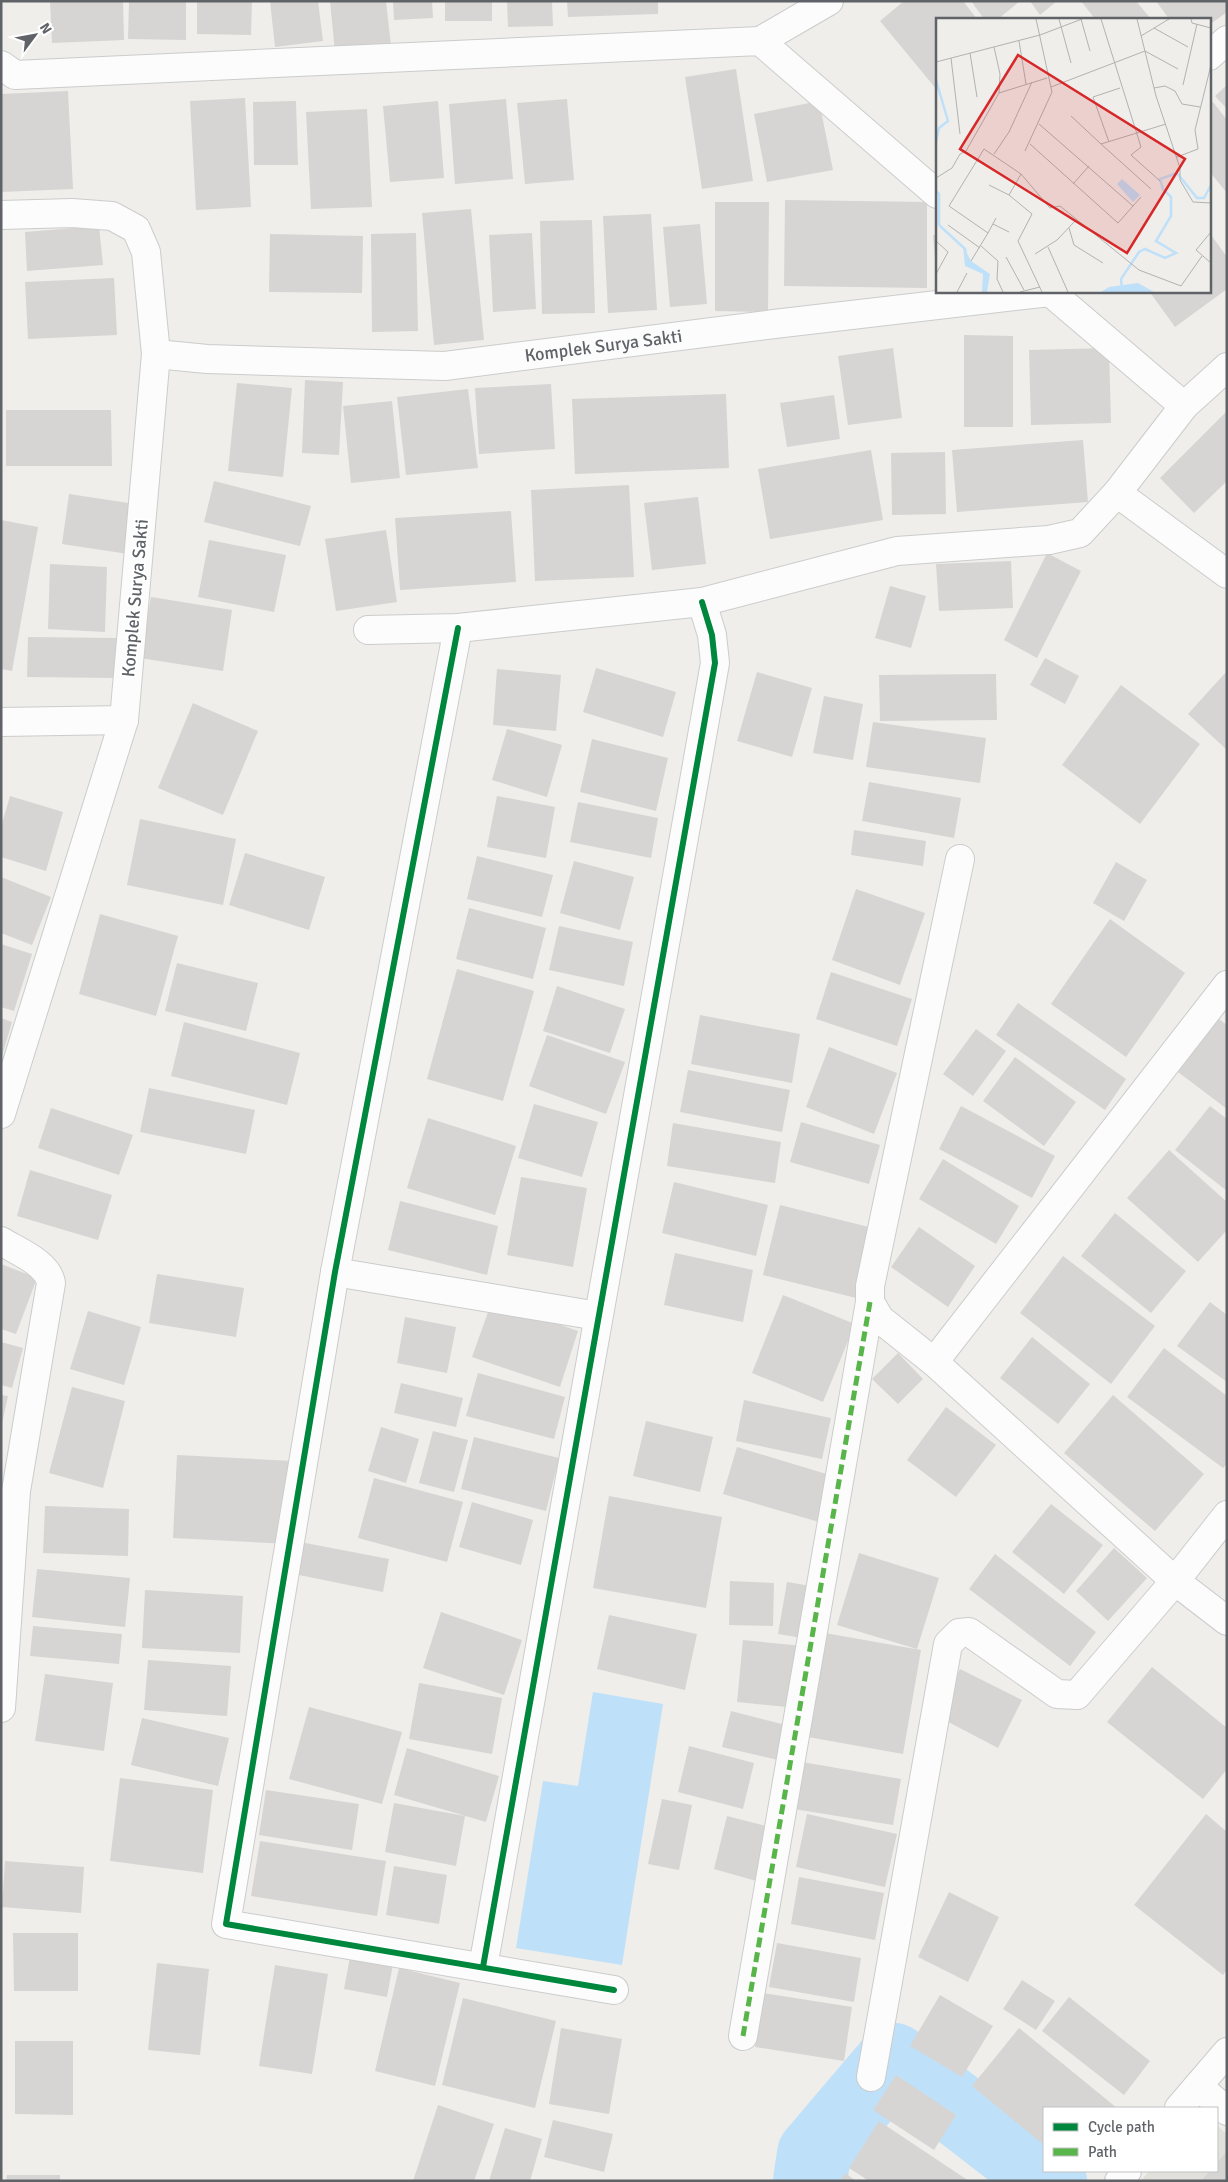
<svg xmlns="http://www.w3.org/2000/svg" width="1228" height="2182" font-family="Signika,sans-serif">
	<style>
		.education { fill: #e2e0da }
		.water { fill: #bfe0f9 }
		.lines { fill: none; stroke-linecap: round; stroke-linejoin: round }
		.river { stroke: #bfe0f9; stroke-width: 74 }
		.building { fill: #d6d5d3 }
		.street-casing { stroke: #cbcccc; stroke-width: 30 }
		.street { stroke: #fdfcfc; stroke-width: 28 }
		.quiet { stroke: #58b549; stroke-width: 5; stroke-dasharray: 10 5; stroke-linecap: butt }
		.cycleway-casing { stroke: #fff; stroke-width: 9 }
		.cycleway { stroke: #00873e; stroke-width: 6 }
		.labels { text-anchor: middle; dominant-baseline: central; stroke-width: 4; stroke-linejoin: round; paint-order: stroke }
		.street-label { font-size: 18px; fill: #5f6368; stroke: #fff }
		.inset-river { fill: none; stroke: #bfe0f9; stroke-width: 2.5 }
		.inset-road { fill: none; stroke: #b1b2b2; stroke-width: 1 }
		.view { fill: #d62828; fill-opacity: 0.15; stroke: #d62828; stroke-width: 2.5 }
		.inset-edge { fill: none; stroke: #5f6368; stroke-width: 2.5 }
	</style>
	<rect width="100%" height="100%" fill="#efeeea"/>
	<path class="education" d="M 1217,2126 L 1227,2134 L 1227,2181 L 1141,2181 L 1149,2171 L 1217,2171 Z"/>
	<path class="water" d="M 593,1692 L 663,1704 L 622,1965 L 516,1948 L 543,1781 L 578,1786 Z"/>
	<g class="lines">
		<path class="river" d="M 810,2181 L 814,2154 L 894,2060 L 1050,2181"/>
	</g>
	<path class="building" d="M 50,1 L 123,1 L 124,40 L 52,43 Z
		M 129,1 L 186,1 L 186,40 L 128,39 Z
		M 197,1 L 252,1 L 251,35 L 197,34 Z
		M 270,1 L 318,1 L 323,41 L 275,47 Z
		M 330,1 L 386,1 L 391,46 L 335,52 Z
		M 393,1 L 432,1 L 433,18 L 394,20 Z
		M 445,1 L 492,1 L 492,21 L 445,21 Z
		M 507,1 L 552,1 L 553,26 L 508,27 Z
		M 567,1 L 658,1 L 658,14 L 568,17 Z
		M 904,1 L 963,1 L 977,19 L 937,19 L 937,90 L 880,21 Z
		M 971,1 L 1020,1 L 998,19 L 984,19 Z
		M 1030,1 L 1057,1 L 1040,15 Z
		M 1081,1 L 1136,1 L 1151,19 L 1095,19 Z
		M 1156,1 L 1227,1 L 1227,12 L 1209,25 L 1209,19 L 1169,19 Z
		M 736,69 L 753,181 L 702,189 L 685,77 Z
		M 1227,85 L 1227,109 L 1215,96 Z
		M 68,91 L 73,189 L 1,192 L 1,94 Z
		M 245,98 L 251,207 L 196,210 L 190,101 Z
		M 506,99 L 513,179 L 455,184 L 449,104 Z
		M 567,99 L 574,180 L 525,184 L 517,103 Z
		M 296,101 L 298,165 L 254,165 L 253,102 Z
		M 438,101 L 444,178 L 390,182 L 383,106 Z
		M 819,101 L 833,170 L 767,182 L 754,114 Z
		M 1213,102 L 1227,120 L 1227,193 L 1209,171 L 1209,105 Z
		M 367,109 L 372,207 L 311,209 L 306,112 Z
		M 785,200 L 927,202 L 927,288 L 784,286 Z
		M 715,202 L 769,202 L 768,312 L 715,311 Z
		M 471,209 L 484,340 L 434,345 L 422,213 Z
		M 651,214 L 657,310 L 608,313 L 603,216 Z
		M 592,220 L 595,313 L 542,314 L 540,221 Z
		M 700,224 L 707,304 L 670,307 L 663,227 Z
		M 99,226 L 103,265 L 27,271 L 25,232 Z
		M 1209,232 L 1227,257 L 1227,289 L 1175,327 L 1149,291 L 1209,291 Z
		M 416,233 L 418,331 L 372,332 L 371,234 Z
		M 532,233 L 536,309 L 493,312 L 489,235 Z
		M 270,234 L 363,236 L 362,293 L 269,292 Z
		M 933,235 L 937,235 L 937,258 L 935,258 Z
		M 114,278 L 117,335 L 28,339 L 25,282 Z
		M 964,335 L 1013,336 L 1013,427 L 964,427 Z
		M 893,348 L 902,418 L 848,425 L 838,356 Z
		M 1109,348 L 1111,423 L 1031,425 L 1029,350 Z
		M 305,380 L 343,382 L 339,455 L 302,453 Z
		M 237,383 L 292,388 L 283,477 L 228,471 Z
		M 551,384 L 555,449 L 479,454 L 475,388 Z
		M 468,389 L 478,468 L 406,475 L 397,397 Z
		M 726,394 L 729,468 L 575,474 L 572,399 Z
		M 834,395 L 840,439 L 787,447 L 780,403 Z
		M 392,401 L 400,478 L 351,483 L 343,406 Z
		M 6,410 L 111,410 L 112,466 L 6,466 Z
		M 1226,412 L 1227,481 L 1194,513 L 1160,478 Z
		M 1083,440 L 1088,502 L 957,512 L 952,450 Z
		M 871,450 L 883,520 L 770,539 L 758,469 Z
		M 945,452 L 946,514 L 892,515 L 891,453 Z
		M 214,481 L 311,506 L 300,546 L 204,522 Z
		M 629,485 L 634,577 L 535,581 L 531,490 Z
		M 69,494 L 135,504 L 128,554 L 62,544 Z
		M 698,497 L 706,564 L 652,570 L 644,503 Z
		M 511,511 L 516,582 L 400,590 L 395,518 Z
		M 1,520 L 38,527 L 12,671 L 1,669 Z
		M 386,530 L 397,602 L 336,611 L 325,539 Z
		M 209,540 L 286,555 L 274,612 L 198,597 Z
		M 1047,553 L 1081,571 L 1037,658 L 1004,640 Z
		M 1011,561 L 1013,608 L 939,611 L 936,564 Z
		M 50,564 L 107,567 L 105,632 L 48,629 Z
		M 890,586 L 926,596 L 911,648 L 875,638 Z
		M 151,597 L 232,610 L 223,671 L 140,658 Z
		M 28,637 L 117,638 L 116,678 L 27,677 Z
		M 1045,658 L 1079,676 L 1065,704 L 1030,685 Z
		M 596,668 L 676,692 L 663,737 L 583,712 Z
		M 497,669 L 561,675 L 556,731 L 493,725 Z
		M 1227,671 L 1227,750 L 1188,714 Z
		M 757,672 L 812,688 L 792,757 L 737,741 Z
		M 996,674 L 997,720 L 880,721 L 879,675 Z
		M 1121,685 L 1200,744 L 1140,824 L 1062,765 Z
		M 824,696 L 863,704 L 853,760 L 813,753 Z
		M 193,703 L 258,731 L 223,815 L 158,788 Z
		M 873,722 L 986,738 L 980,783 L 866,767 Z
		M 507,729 L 562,745 L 547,797 L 492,780 Z
		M 592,739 L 668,758 L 656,811 L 580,792 Z
		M 869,782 L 961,798 L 954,838 L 862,821 Z
		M 10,796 L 63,812 L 46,871 L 1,857 L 1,827 Z
		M 497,796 L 555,807 L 546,858 L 487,847 Z
		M 578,802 L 658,818 L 651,858 L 570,842 Z
		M 140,819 L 236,839 L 223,905 L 127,885 Z
		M 854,830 L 926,841 L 923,866 L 851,855 Z
		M 245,853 L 325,877 L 309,930 L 229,905 Z
		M 477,856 L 553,875 L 542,917 L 467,899 Z
		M 574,861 L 634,877 L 620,930 L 560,913 Z
		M 1116,862 L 1147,880 L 1124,921 L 1093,903 Z
		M 1,877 L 51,897 L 32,945 L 1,933 Z
		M 856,889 L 925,913 L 900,985 L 832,960 Z
		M 469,908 L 546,928 L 533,979 L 456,959 Z
		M 100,914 L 178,936 L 156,1016 L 79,994 Z
		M 1110,919 L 1185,973 L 1126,1057 L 1051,1004 Z
		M 559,926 L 633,942 L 624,986 L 549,970 Z
		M 1,944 L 32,954 L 14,1011 L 1,1007 Z
		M 177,963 L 258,983 L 246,1031 L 165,1011 Z
		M 457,969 L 534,991 L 503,1101 L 427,1079 Z
		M 831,972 L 912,999 L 897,1046 L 816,1019 Z
		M 557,986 L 625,1009 L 610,1053 L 543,1031 Z
		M 1018,1003 L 1126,1079 L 1105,1110 L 996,1035 Z
		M 700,1015 L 800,1034 L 792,1083 L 691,1064 Z
		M 1,1018 L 12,1022 L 2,1056 L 1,1056 Z
		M 1219,1019 L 1227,1025 L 1227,1109 L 1178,1072 Z
		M 184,1022 L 300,1053 L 287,1105 L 171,1076 Z
		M 976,1029 L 1006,1051 L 973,1096 L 943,1074 Z
		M 547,1035 L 625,1062 L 606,1114 L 529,1086 Z
		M 829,1047 L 897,1073 L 874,1134 L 806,1107 Z
		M 1015,1057 L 1076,1102 L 1044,1146 L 983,1101 Z
		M 688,1070 L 790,1090 L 782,1132 L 680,1112 Z
		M 149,1088 L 255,1110 L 246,1154 L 140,1132 Z
		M 534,1104 L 598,1122 L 582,1177 L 518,1158 Z
		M 961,1106 L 1055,1156 L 1032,1198 L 939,1149 Z
		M 1210,1106 L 1227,1119 L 1227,1191 L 1175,1150 Z
		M 51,1108 L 133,1135 L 119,1175 L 38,1148 Z
		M 428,1118 L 516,1146 L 495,1215 L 407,1188 Z
		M 801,1122 L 880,1145 L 869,1184 L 790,1162 Z
		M 673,1123 L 781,1142 L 775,1183 L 667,1166 Z
		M 1169,1150 L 1227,1202 L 1227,1230 L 1198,1262 L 1127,1198 Z
		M 943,1159 L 1019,1206 L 996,1244 L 919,1199 Z
		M 30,1170 L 112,1195 L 98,1240 L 17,1216 Z
		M 521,1177 L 587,1188 L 573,1267 L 507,1255 Z
		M 674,1182 L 768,1205 L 756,1256 L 662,1233 Z
		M 400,1201 L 498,1226 L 487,1275 L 388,1250 Z
		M 780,1205 L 873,1228 L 856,1298 L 763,1275 Z
		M 1115,1213 L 1186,1271 L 1151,1313 L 1081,1256 Z
		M 919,1227 L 975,1266 L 948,1307 L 891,1267 Z
		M 675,1253 L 753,1270 L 743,1322 L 664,1305 Z
		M 1063,1256 L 1155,1326 L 1111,1384 L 1020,1313 Z
		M 1,1264 L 37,1278 L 16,1334 L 1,1329 Z
		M 157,1274 L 244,1288 L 236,1337 L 149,1323 Z
		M 783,1295 L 855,1324 L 823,1402 L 752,1373 Z
		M 492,1301 L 578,1331 L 560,1387 L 472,1357 Z
		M 1210,1302 L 1227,1315 L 1227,1382 L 1177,1346 Z
		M 88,1311 L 141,1327 L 124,1385 L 70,1369 Z
		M 405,1317 L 456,1327 L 447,1373 L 397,1363 Z
		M 1032,1337 L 1090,1384 L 1058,1424 L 1000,1378 Z
		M 1,1342 L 23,1348 L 12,1388 L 1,1385 Z
		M 1164,1348 L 1227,1396 L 1227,1463 L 1223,1468 L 1127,1397 Z
		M 898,1353 L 923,1379 L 898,1404 L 872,1379 Z
		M 478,1373 L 565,1397 L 554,1439 L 466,1416 Z
		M 401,1383 L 463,1398 L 456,1427 L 394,1413 Z
		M 72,1387 L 125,1401 L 103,1488 L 49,1473 Z
		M 1,1395 L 8,1396 L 2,1423 L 1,1423 Z
		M 1113,1395 L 1204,1474 L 1155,1531 L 1064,1453 Z
		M 744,1400 L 831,1418 L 822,1459 L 736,1441 Z
		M 946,1407 L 996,1445 L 956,1497 L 907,1460 Z
		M 646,1421 L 713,1437 L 700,1492 L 633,1476 Z
		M 381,1427 L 419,1439 L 406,1483 L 368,1471 Z
		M 433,1431 L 468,1440 L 454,1492 L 419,1483 Z
		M 474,1437 L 559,1458 L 546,1511 L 461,1489 Z
		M 737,1447 L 833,1476 L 819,1522 L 723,1494 Z
		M 177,1455 L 292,1461 L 289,1544 L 173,1538 Z
		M 374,1478 L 463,1502 L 447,1562 L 358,1538 Z
		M 609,1496 L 722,1517 L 706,1608 L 593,1588 Z
		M 472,1502 L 533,1520 L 521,1565 L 459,1547 Z
		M 1051,1504 L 1103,1545 L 1064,1594 L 1012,1552 Z
		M 45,1506 L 129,1509 L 128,1556 L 43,1553 Z
		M 300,1542 L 389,1559 L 383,1592 L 294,1574 Z
		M 1114,1548 L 1147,1578 L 1108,1621 L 1076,1591 Z
		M 859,1553 L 939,1578 L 917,1649 L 837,1625 Z
		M 995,1554 L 1096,1632 L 1070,1666 L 969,1589 Z
		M 37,1569 L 130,1578 L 125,1627 L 32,1617 Z
		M 730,1581 L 774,1583 L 773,1626 L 729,1625 Z
		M 787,1582 L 811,1586 L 802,1638 L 778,1634 Z
		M 145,1590 L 243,1596 L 240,1653 L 142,1648 Z
		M 441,1612 L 522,1640 L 504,1695 L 423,1668 Z
		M 609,1615 L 697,1634 L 685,1690 L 597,1669 Z
		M 33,1626 L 122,1634 L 119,1664 L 30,1656 Z
		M 825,1633 L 921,1650 L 903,1754 L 808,1737 Z
		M 743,1640 L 803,1646 L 797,1708 L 737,1702 Z
		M 148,1660 L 231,1666 L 227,1716 L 144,1710 Z
		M 1152,1667 L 1227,1728 L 1227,1769 L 1203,1799 L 1107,1722 Z
		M 960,1669 L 1022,1700 L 998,1748 L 937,1716 Z
		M 45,1674 L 113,1683 L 104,1751 L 35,1741 Z
		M 419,1683 L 502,1698 L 492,1754 L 409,1739 Z
		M 309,1707 L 402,1732 L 382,1804 L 289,1779 Z
		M 731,1711 L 790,1726 L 782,1761 L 722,1747 Z
		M 142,1718 L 229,1738 L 218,1786 L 131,1765 Z
		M 689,1746 L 754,1763 L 743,1809 L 678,1792 Z
		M 407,1748 L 499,1776 L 486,1822 L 394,1795 Z
		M 802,1762 L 901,1779 L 893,1825 L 794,1809 Z
		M 120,1778 L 213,1790 L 203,1873 L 110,1861 Z
		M 266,1790 L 359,1804 L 352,1850 L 259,1835 Z
		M 662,1799 L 692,1805 L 679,1870 L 648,1864 Z
		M 394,1803 L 465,1816 L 456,1866 L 385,1852 Z
		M 807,1814 L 897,1834 L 885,1887 L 796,1867 Z
		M 1206,1814 L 1227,1832 L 1227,1970 L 1223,1975 L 1134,1905 Z
		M 727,1816 L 774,1828 L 760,1882 L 714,1869 Z
		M 260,1841 L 386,1861 L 377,1916 L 251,1896 Z
		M 5,1861 L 84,1867 L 81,1913 L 2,1907 Z
		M 394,1866 L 447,1875 L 439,1924 L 386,1915 Z
		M 799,1877 L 884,1893 L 875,1940 L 791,1924 Z
		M 949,1892 L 999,1917 L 968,1982 L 918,1957 Z
		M 13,1933 L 78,1933 L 78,1991 L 14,1991 Z
		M 777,1943 L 861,1958 L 854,2002 L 769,1987 Z
		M 350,1957 L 393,1964 L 387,1997 L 344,1989 Z
		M 157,1963 L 209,1969 L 200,2055 L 148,2050 Z
		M 275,1965 L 328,1974 L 312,2074 L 259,2066 Z
		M 399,1968 L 460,1983 L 435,2086 L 375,2071 Z
		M 1022,1980 L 1055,2001 L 1036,2030 L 1003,2009 Z
		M 763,1993 L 852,2007 L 844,2061 L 755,2047 Z
		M 940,1995 L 993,2026 L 962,2077 L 910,2046 Z
		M 1069,1997 L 1150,2061 L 1124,2095 L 1042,2031 Z
		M 463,1998 L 556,2021 L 535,2108 L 442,2085 Z
		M 561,2028 L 622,2039 L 609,2114 L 549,2104 Z
		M 1019,2028 L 1117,2108 L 1044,2108 L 1044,2145 L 972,2086 Z
		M 15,2041 L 73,2041 L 73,2115 L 15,2114 Z
		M 896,2075 L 956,2115 L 934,2150 L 873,2110 Z
		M 438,2105 L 494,2124 L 474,2181 L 413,2181 Z
		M 553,2120 L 613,2134 L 604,2172 L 544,2157 Z
		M 879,2121 L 969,2181 L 869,2181 L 849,2168 Z
		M 505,2128 L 542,2139 L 530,2181 L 489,2181 Z
		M 1227,2151 L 1227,2181 L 1201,2181 L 1210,2171 L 1217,2171 L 1217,2163 Z
		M 845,2173 L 856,2181 L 840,2181 Z
		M 7,2175 L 60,2175 L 60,2181 L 6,2181 Z"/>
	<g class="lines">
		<g class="street-casing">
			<g id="street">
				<path d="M 760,41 L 829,1"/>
				<path d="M 1209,56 L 1227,40"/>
				<path d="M 1,65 L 15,75 L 760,41 L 937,194"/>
				<path d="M 1,215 L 72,213 L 112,216 L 136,229 L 146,252 L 156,354 L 124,720 L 1,722"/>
				<path d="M 1049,291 L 1184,406"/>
				<path id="s1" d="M 156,354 L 207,359 L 445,366 L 774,324 L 1050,292"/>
				<path d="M 1117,493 L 1227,574"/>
				<path d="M 458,628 L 335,1272 L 226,1924 L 614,1990"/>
				<path d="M 368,630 L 458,628 L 702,602 L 897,551 L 1049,540 L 1080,533 L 1117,493 L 1184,406 L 1227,367"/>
				<path d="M 960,859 L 870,1286 L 870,1302 L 880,1319 L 934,1362 L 1175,1581 L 1227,1621"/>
				<path d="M 1,1114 L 124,720"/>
				<path d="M 1,1241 C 17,1251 48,1263 51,1283 L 16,1491 L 1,1708"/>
				<path d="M 335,1272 L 598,1316"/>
				<path d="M 934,1362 L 1227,985"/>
				<path d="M 483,1967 L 715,663 L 712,635 L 702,602"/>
				<path d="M 743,2036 L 870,1302"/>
				<path d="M 871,2077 L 948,1644 L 959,1633 L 969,1632 L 1057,1694 L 1077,1695 L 1175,1581 L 1227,1515"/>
				<path d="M 1198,2086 L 1227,2111"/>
				<path d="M 1179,2108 L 1227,2052"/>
				<path d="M 1119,2181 L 1127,2171"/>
			</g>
		</g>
		<use href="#street" class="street"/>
		<path class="quiet" d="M 743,2036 L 870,1302"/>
		<g class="cycleway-casing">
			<path id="cycleway" d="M 458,628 L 335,1272 L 226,1924 L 614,1990
				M 483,1967 L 715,663 L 712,635 L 702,602"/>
		</g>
		<use href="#cycleway" class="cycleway"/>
	</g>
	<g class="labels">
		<g class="street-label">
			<text stroke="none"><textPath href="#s1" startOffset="449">Komplek Surya Sakti</textPath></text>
			<text transform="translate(135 598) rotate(-85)">Komplek Surya Sakti</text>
		</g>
	</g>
	<g transform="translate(936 18)">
		<rect width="275" height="275" fill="#efeeea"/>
		<path d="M 186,161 L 204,177 L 197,184 L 181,166 ZM 27,228 L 35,243 L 54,256 L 51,274 L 46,274 L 47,256 L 29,248 ZM 202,265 L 218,274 L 165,274 L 173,269 Z" fill="#bfe0f9"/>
		<path class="inset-river" d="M 0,62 L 12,103 L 3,110 L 0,124M 0,173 L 3,176 L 3,207M 3,207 L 29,231 L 30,237M 186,272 L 185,261 L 203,234 L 209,231 L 229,240 L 240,235 L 220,223 L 235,198 L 235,179 L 227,171 L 224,161 L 241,155 L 261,180 L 268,180 L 275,167"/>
		<path class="inset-road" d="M 123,1 L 135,45M 145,1 L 154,33M 165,1 L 205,129 L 195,137 L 224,163M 201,1 L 220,78 L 244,150 L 244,162 L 257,184 L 275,185M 255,1 L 256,5 L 275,10M 218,10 L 252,29M 205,18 L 233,1M 83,23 L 90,66M 58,29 L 64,56 L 63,75M 34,35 L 41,79M 15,40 L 24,116M 0,44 L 104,17 L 146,1M 247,67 L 261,6M 115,69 L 209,33 L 242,51M 218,70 L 229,68 L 239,73 L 246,86 L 264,89M 135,98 L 165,126 L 230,106M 103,106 L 197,188M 173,124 L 157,79 L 184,70M 94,126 L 182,205 L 205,179M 165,126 L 215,171M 89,133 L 116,74 L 100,1M 58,136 L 73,114 L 96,64M 241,139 L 262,131 L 259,112 L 275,47M 85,156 L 114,190 L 124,188 L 203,252 L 245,268 L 266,238M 0,160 L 16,150 L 24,136 L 30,133 L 63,75 L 111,60M 137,166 L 153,148M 53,167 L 73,177M 57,206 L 73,214M 12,207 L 44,230M 133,210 L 138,227 L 167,245M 275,214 L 260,232 L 275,245M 52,215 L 60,200M 0,223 L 12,234 L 0,256M 45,228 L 62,243 L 61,261 L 67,274M 112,229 L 132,274M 99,236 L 121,222 L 140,202M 70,239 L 88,272M 35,243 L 52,215 L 13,188 L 48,131 L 85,156 L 73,177 L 96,196 L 82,223 L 106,274M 21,274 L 31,255M 84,274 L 104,269"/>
		<path class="view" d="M 82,37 L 249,141 L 191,235 L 24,131 Z"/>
		<rect width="275" height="275" class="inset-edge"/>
	</g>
	<rect width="1228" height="2182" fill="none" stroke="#5f6368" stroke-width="5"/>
	<rect x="1043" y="2107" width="175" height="65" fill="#ffffff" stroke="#bfc1c3"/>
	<rect x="1053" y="2123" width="25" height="8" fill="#00873e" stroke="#bfc1c3"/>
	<text x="1088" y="2132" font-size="15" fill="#5f6368">Cycle path</text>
	<rect x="1053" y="2148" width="25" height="8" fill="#58b549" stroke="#bfc1c3"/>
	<text x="1088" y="2157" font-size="15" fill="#5f6368">Path</text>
	<g transform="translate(35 35) rotate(58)" stroke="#ffffff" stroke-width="4" paint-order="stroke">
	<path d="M0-4L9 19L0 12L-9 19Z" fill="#5f6368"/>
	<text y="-8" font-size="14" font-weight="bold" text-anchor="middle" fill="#5f6368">N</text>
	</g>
</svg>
